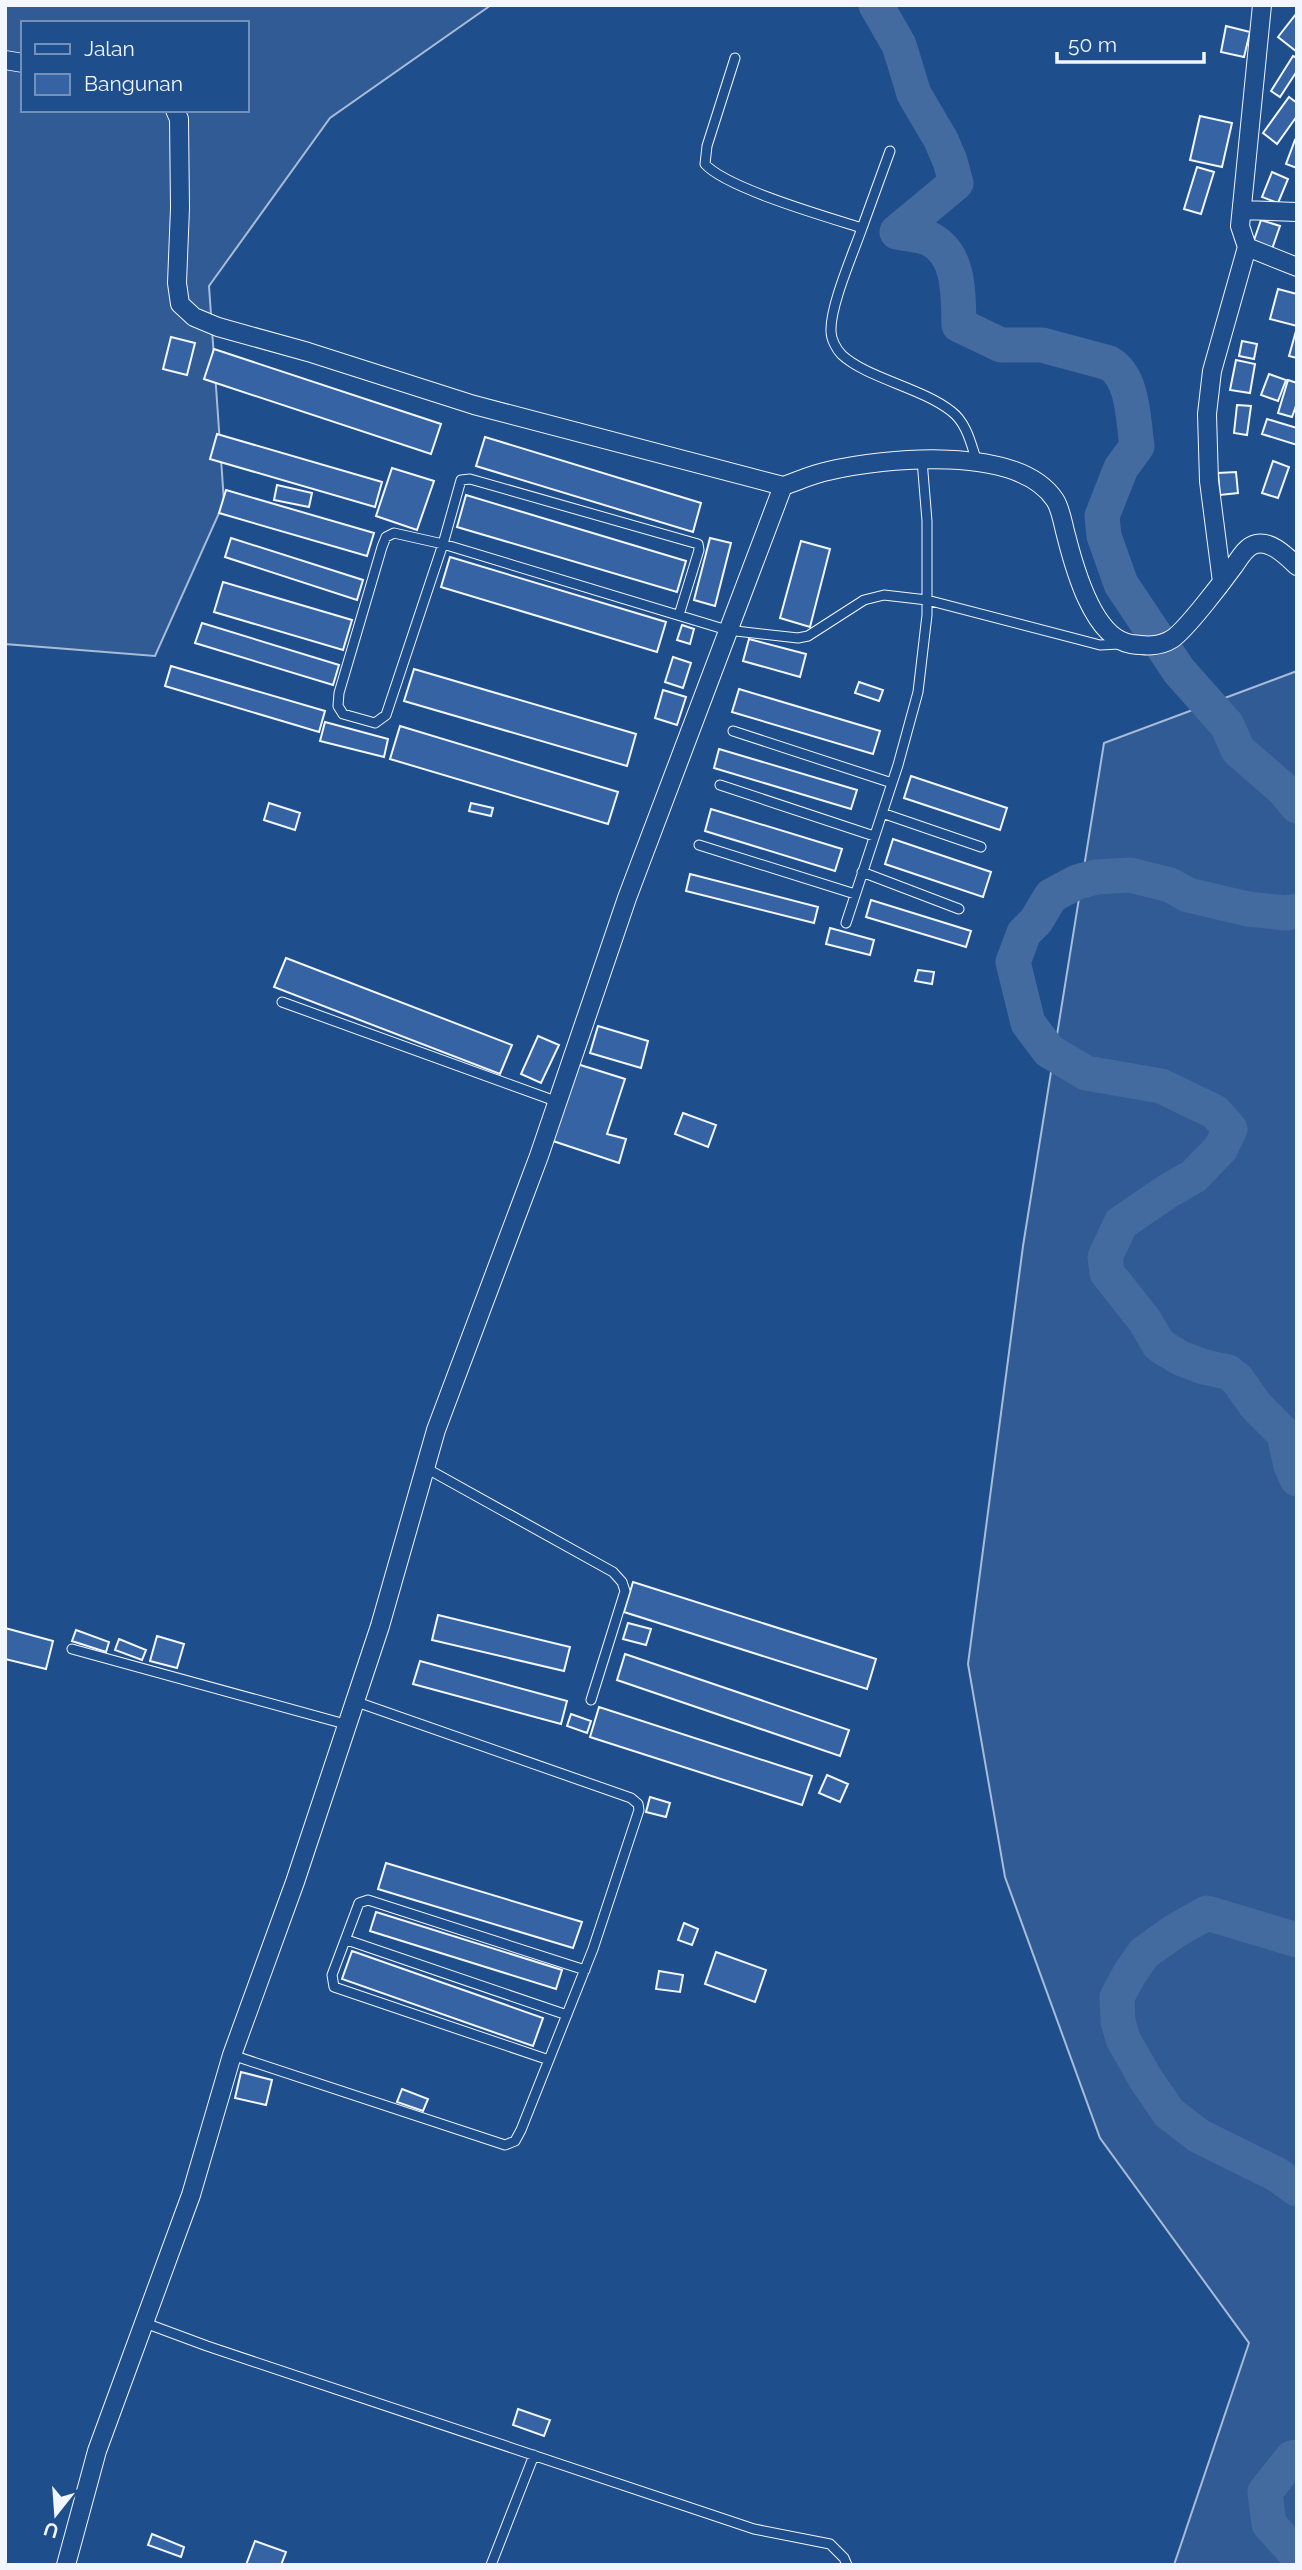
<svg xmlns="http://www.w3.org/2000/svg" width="1302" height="2570" font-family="Raleway,sans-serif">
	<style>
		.built { fill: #305b95; stroke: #a8bbd7; stroke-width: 2; fill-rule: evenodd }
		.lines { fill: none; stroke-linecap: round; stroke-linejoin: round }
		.river { stroke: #446ba0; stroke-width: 35 }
		.building { fill: #3563a3; stroke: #f2f6ff; stroke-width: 2 }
		.lane-casing { stroke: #f2f6ff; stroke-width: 11 }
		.street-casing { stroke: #f2f6ff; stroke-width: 20 }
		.lane { stroke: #1f4e8c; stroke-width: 9 }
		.street { stroke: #1f4e8c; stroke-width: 18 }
	</style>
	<rect width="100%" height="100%" fill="#1f4e8c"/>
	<path class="built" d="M 5,5 L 491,5 L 330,118 L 209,286 L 224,502 L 155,656 L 5,644 ZM 23,23 L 247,23 L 247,110 L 23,110 Z
		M 1297,671 L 1297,2565 L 1174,2565 L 1249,2343 L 1100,2138 L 1005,1877 L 968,1664 L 1023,1246 L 1104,743 Z"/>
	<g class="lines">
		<path class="river" d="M 876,5 L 899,45 L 914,94 L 941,140 L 950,161 L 956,183 L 897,232 C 907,234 921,235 930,239 C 961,255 958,296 959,325 L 1001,345 L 1042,345 L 1109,363 C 1134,378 1133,420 1137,446 L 1121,468 L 1102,516 L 1104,536 L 1121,584 L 1179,671 L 1227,725 L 1238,750 L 1283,789 L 1297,806
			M 1297,911 L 1286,913 L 1248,909 L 1188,895 L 1170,885 L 1130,875 L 1096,877 L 1077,882 L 1051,896 L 1036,921 L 1024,933 L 1013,962 L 1028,1023 L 1049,1051 L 1086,1073 L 1161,1086 L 1215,1112 L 1230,1129 L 1221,1148 L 1194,1176 L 1168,1191 L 1121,1223 L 1105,1257 L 1107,1273 L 1145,1321 L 1159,1345 L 1180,1358 L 1204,1367 L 1228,1372 L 1237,1379 L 1256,1406 L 1284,1434 L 1291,1466 L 1297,1479
			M 1297,1940 L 1207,1913 L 1175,1931 L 1144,1953 L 1130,1973 L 1117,1997 L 1118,2021 L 1123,2039 L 1145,2078 L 1169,2113 L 1199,2136 L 1276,2174 L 1297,2189
			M 1297,2457 L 1292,2458 L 1265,2492 L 1269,2524 L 1297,2555"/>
	</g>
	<path class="building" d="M 1296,14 L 1297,15 L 1297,52 L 1278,37 Z
		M 1226,26 L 1250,32 L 1244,57 L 1221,52 Z
		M 1293,56 L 1297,58 L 1297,71 L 1280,97 L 1271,91 Z
		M 1289,97 L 1297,103 L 1297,116 L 1277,144 L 1263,133 Z
		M 1200,116 L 1232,123 L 1222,167 L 1190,160 Z
		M 1295,140 L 1297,141 L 1297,168 L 1286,164 Z
		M 1197,167 L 1214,172 L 1201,214 L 1184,209 Z
		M 1272,172 L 1288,179 L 1278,203 L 1262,197 Z
		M 1261,220 L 1280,226 L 1272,249 L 1253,243 Z
		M 1278,289 L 1297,294 L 1297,326 L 1270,319 Z
		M 1296,331 L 1297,331 L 1297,358 L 1289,356 Z
		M 171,337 L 195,343 L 187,375 L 163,369 Z
		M 1242,341 L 1257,344 L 1254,359 L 1239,356 Z
		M 214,349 L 441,424 L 431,454 L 204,379 Z
		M 1236,360 L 1255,364 L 1250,393 L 1230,390 Z
		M 1269,374 L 1286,380 L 1278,401 L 1261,395 Z
		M 1288,380 L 1297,383 L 1297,403 L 1292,417 L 1278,413 Z
		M 1237,405 L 1251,406 L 1247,435 L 1234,433 Z
		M 1267,419 L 1297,428 L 1297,445 L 1262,434 Z
		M 217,434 L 382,482 L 375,507 L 210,459 Z
		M 485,437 L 701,503 L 693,532 L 476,466 Z
		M 1273,461 L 1289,467 L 1278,498 L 1262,493 Z
		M 392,468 L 434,481 L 417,530 L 376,516 Z
		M 1236,472 L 1238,493 L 1220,495 L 1218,473 Z
		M 277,485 L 312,493 L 309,507 L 274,500 Z
		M 226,490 L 374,533 L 367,556 L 219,513 Z
		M 466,495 L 686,561 L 677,592 L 457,527 Z
		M 231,538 L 363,580 L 357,600 L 225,557 Z
		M 710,538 L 731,543 L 715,606 L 694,600 Z
		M 801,541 L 830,549 L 810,627 L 780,618 Z
		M 450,557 L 666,622 L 657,652 L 441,587 Z
		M 223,582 L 352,620 L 343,650 L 214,612 Z
		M 202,623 L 339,665 L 333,685 L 195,643 Z
		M 682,625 L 694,629 L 690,644 L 677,640 Z
		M 749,639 L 806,654 L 800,677 L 743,661 Z
		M 673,657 L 691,663 L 683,688 L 665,682 Z
		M 171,666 L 325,711 L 319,732 L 165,686 Z
		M 414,669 L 636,734 L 627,766 L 404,701 Z
		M 859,682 L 883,690 L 879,701 L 855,693 Z
		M 739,689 L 880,731 L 873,754 L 732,712 Z
		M 663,690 L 686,697 L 677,725 L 655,718 Z
		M 325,722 L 388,739 L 384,757 L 320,741 Z
		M 400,726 L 618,792 L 608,824 L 390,759 Z
		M 719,749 L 857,790 L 851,809 L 714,768 Z
		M 911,776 L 1007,808 L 1000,830 L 904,798 Z
		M 269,803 L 300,813 L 295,830 L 264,820 Z
		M 471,803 L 493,808 L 491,816 L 469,811 Z
		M 711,809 L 842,849 L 835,871 L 705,831 Z
		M 893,839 L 991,872 L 983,897 L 885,864 Z
		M 690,874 L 818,907 L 814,923 L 686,891 Z
		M 871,900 L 971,931 L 966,947 L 866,917 Z
		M 830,928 L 874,940 L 870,955 L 826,944 Z
		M 286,958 L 512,1045 L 500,1074 L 274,987 Z
		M 918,970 L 934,972 L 932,984 L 915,981 Z
		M 598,1026 L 648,1041 L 641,1068 L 590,1053 Z
		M 538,1036 L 559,1045 L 541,1083 L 521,1074 Z
		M 574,1063 L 625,1079 L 607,1134 L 626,1139 L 619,1163 L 550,1140 Z
		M 683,1113 L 716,1125 L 708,1147 L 675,1134 Z
		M 633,1582 L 876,1659 L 867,1689 L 624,1612 Z
		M 438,1615 L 570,1647 L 564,1671 L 432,1640 Z
		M 628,1623 L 651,1629 L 646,1645 L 623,1639 Z
		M 5,1628 L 53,1641 L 46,1669 L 5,1659 Z
		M 76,1630 L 109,1642 L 106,1652 L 72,1641 Z
		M 157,1636 L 184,1644 L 177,1668 L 150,1661 Z
		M 119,1639 L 146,1650 L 142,1660 L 115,1650 Z
		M 625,1654 L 849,1730 L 840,1756 L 617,1680 Z
		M 420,1661 L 567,1701 L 561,1724 L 413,1684 Z
		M 599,1707 L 812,1776 L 802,1805 L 590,1737 Z
		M 571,1714 L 591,1721 L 587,1733 L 567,1726 Z
		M 827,1775 L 848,1784 L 840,1802 L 819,1793 Z
		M 650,1797 L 670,1803 L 666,1817 L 646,1812 Z
		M 386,1863 L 582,1922 L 573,1948 L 378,1889 Z
		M 376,1912 L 562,1970 L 556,1989 L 370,1931 Z
		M 684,1923 L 698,1929 L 692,1945 L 678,1940 Z
		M 352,1951 L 543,2018 L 533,2046 L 342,1979 Z
		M 716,1952 L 766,1970 L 755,2002 L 705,1984 Z
		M 659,1971 L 683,1975 L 680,1992 L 656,1989 Z
		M 241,2072 L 272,2080 L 266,2105 L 235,2098 Z
		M 402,2089 L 428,2099 L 423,2111 L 397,2102 Z
		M 518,2409 L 550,2420 L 544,2436 L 513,2425 Z
		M 152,2534 L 184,2547 L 181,2557 L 148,2545 Z
		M 255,2541 L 286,2552 L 281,2565 L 246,2565 Z"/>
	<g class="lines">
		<g class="lane-casing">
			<path id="lane" d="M 735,58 L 707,146 L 705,164 C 726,188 827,217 862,228 C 853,254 830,306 831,331 C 831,339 836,349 842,355 C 867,378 922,388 951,411 C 967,423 971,444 977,462
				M 862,228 L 890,151
				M 679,615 L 699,550 L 698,544 L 470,479 L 461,480 L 443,544 L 386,715 L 375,723 L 343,714 L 338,706 L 339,693 L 382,547 L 386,537 L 394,533 L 443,544 L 727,630 L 798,638 L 808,636 L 864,600 L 884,595 L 927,600 L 1100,645 L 1119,644
				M 733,731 L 892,783
				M 720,785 L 874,836
				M 882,813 L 981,847
				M 699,845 L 855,894
				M 862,872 L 959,909
				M 846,923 L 898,765 L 918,692 L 927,615 L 927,521 L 922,460
				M 282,1002 L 558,1102
				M 424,1467 L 613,1572 L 622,1582 L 625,1591 L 591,1700
				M 72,1649 L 345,1724
				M 347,1940 L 567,2015
				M 232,2055 L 505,2145 L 515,2141 L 521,2130 L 593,1949 L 639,1810 L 638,1804 L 631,1798 L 354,1701
				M 549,2060 L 334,1987 L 332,1975 L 359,1903 L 368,1900 L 585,1970
				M 145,2323 L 207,2346 L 754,2529 L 830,2544 L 844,2558 L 847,2565
				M 491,2565 L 534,2455"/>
		</g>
		<g class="street-casing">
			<path id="street" d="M 5,60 L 23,63
				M 175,110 L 179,119 L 180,208 L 177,283 L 180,304 L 194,317 L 218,327 L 308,352 L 474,405 L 783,486
				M 1242,210 L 1297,212
				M 1247,247 L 1297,267
				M 1222,582 L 1209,481 L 1207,414 L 1212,371 L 1247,247 L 1240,226 L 1262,5
				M 66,2565 L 97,2451 L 191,2195 L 232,2055 L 295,1882 L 380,1626 L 436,1430 L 539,1156 L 627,898 L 783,486 C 798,481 813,474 828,471 C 884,458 1018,444 1055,500 C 1061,509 1063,525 1066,535 C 1074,567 1093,638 1131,644 C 1146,646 1159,647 1172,639 C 1186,630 1223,581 1234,566 C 1239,559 1246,546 1256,544 C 1271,540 1287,557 1297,566"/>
		</g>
		<use href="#lane" class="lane"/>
		<use href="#street" class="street"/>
	</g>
	<rect width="1302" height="2570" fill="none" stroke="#f2f6ff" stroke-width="14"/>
	<rect x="21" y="21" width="228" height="91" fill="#1f4e8c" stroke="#7391ba" stroke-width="2"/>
	<rect x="35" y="44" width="35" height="10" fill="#1f4e8c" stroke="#7391ba" stroke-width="2"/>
	<text x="84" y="56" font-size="21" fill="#f2f6ff">Jalan</text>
	<rect x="35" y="74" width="35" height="21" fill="#3563a3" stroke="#7391ba" stroke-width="2"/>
	<text x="84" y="91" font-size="21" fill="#f2f6ff">Bangunan</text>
	<g transform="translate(56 2514) rotate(197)" stroke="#1f4e8c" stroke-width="5" paint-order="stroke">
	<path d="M0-5L12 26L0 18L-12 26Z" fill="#f2f6ff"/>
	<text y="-10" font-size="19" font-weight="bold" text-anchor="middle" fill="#f2f6ff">U</text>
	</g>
	<path d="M1057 52v10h147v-10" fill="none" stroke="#f2f6ff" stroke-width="3.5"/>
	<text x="1068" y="52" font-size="21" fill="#f2f6ff" stroke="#1f4e8c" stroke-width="5" paint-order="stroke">50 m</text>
</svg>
